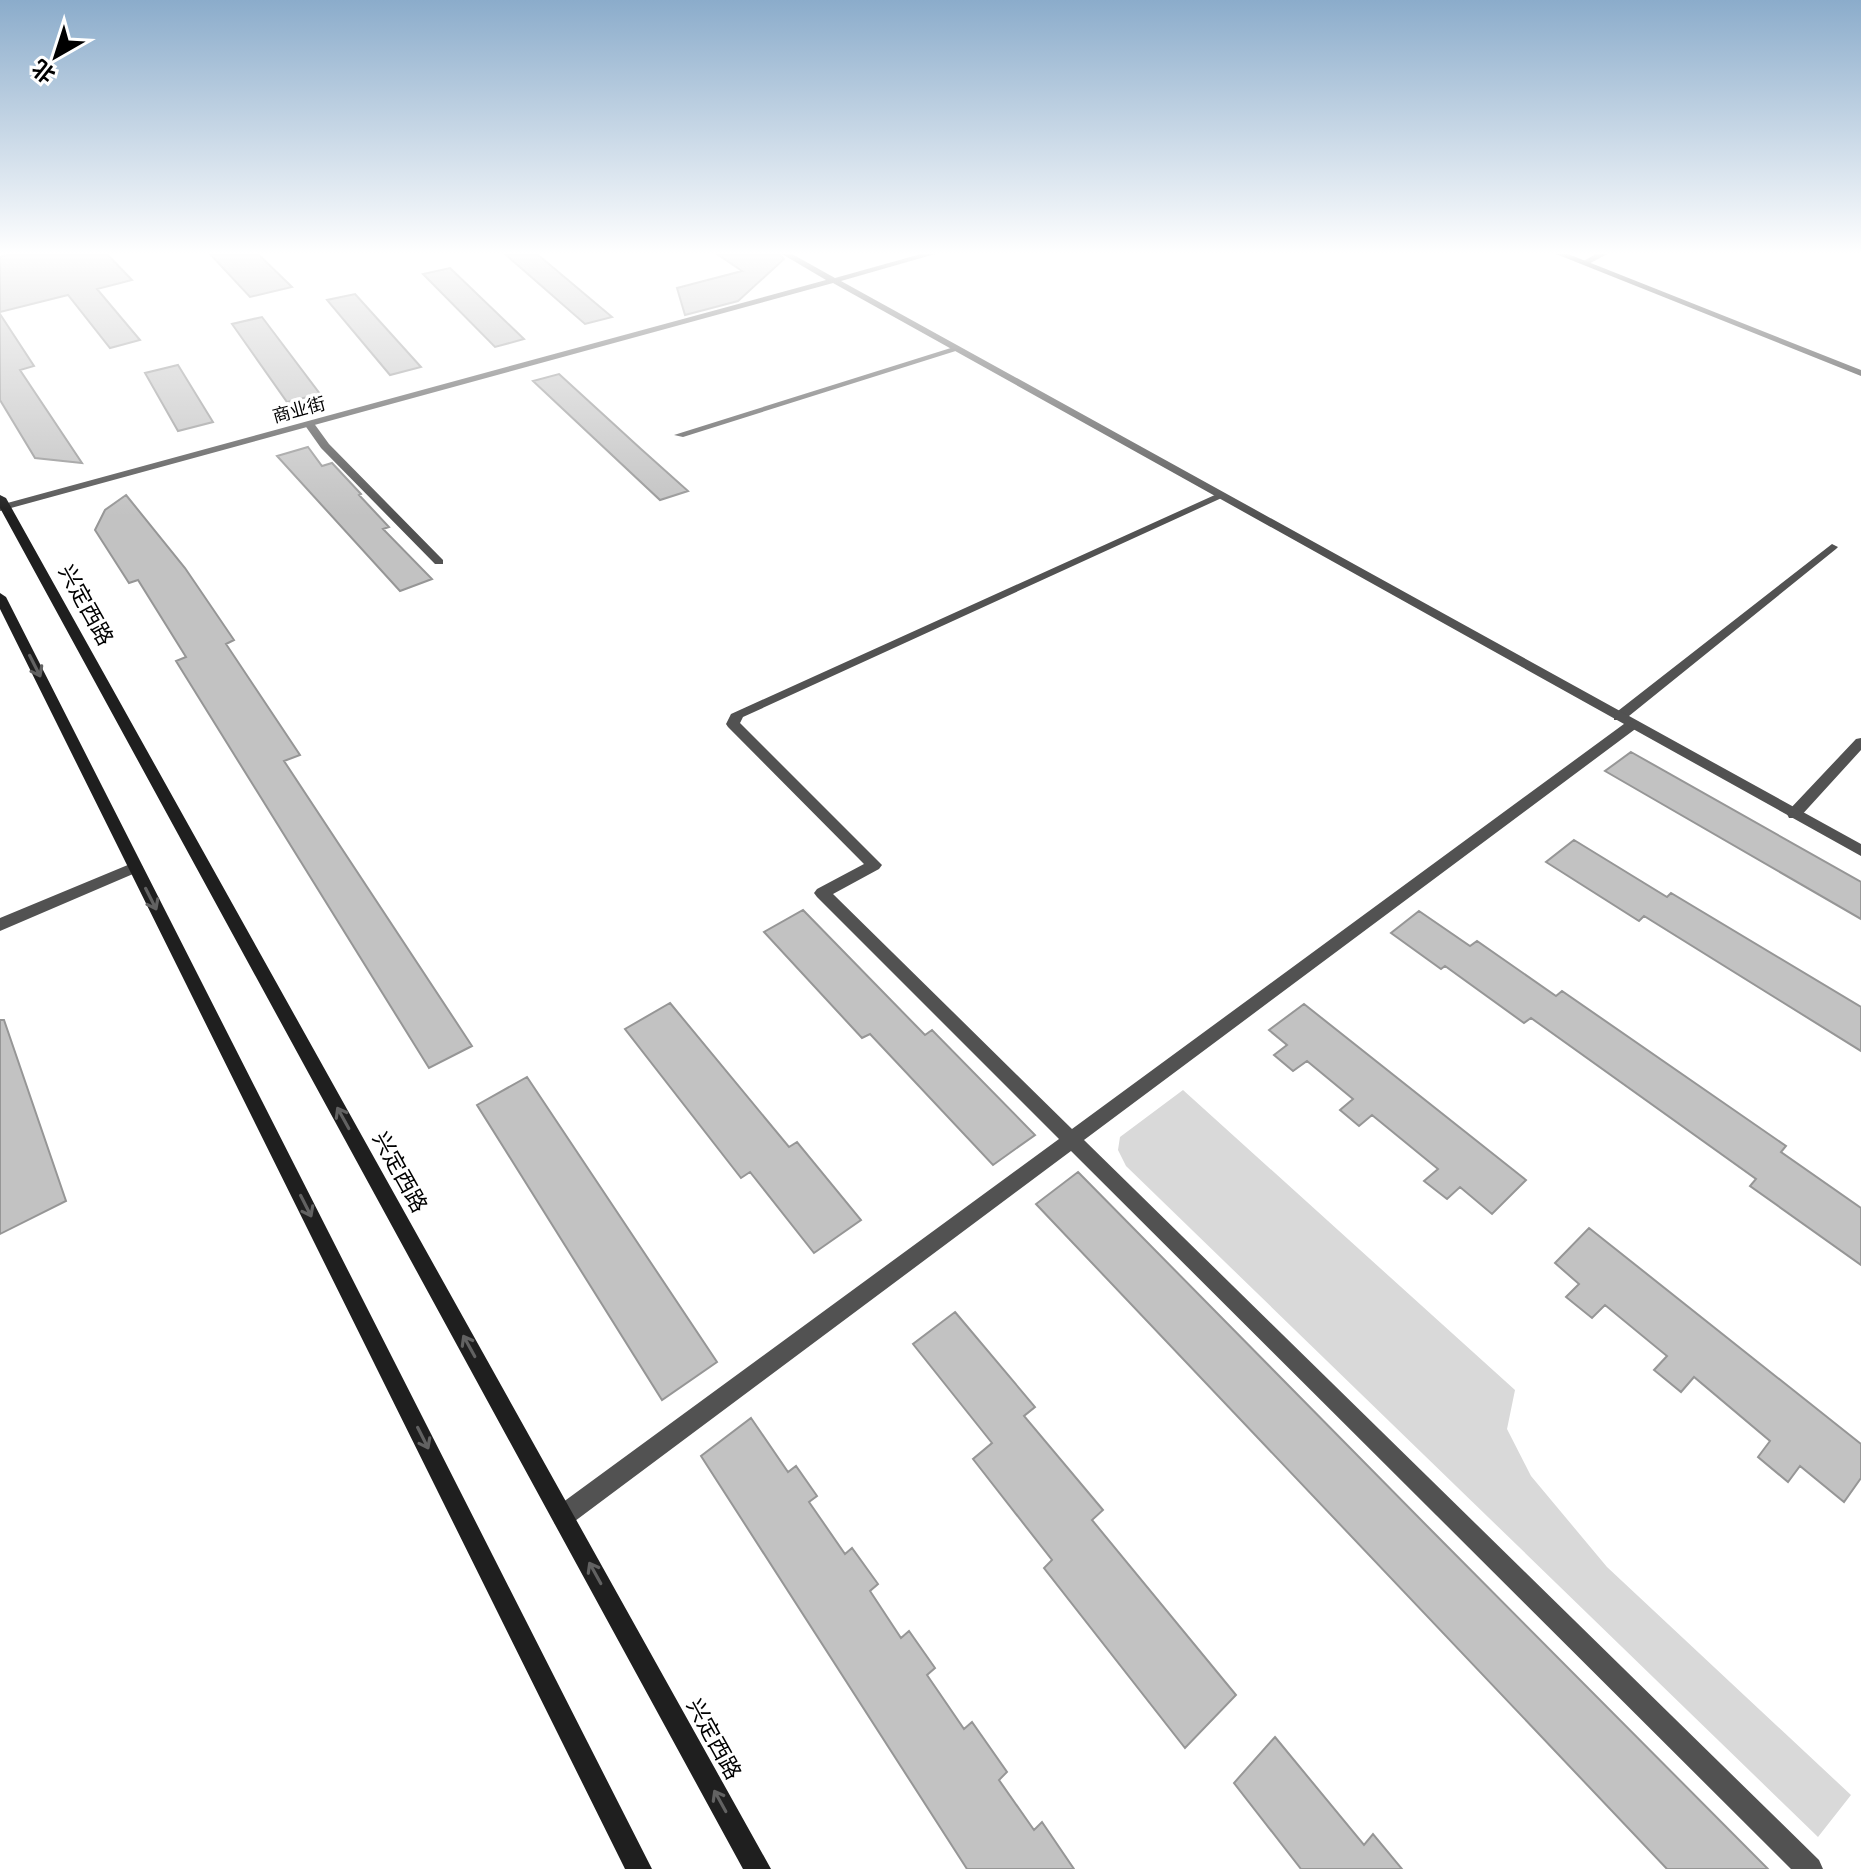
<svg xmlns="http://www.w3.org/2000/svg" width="1861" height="1869" font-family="Figtree,'Noto Sans SC',sans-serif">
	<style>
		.green { fill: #d9d9d9 }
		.building { fill: #c2c2c2; stroke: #969696; stroke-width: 2 }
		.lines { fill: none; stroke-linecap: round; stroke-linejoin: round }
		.service { fill: #525252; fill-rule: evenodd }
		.minor { fill: #525252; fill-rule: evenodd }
		.tertiary { fill: #525252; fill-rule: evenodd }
		.secondary { fill: #1f1f1f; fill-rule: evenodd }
		.oneway { stroke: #626262 }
		.labels { text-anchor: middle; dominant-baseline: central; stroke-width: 7; stroke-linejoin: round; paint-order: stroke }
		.far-street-label { font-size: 18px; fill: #000; stroke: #fff }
		.street-label { font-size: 22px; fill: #000; stroke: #fff }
	</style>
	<rect width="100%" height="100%" fill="#fff"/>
	<path class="green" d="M 1183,1090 L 1515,1390 L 1507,1429 L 1531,1476 L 1607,1567 L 1851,1795 L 1818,1837 L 1126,1166 L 1118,1150 L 1120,1137 Z"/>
	<path class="building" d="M 11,254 L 107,254 L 132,280 L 97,289 L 140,340 L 110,348 L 68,295 L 0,312 L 0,257 Z
		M 210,254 L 258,254 L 292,287 L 250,297 Z
		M 505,254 L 537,254 L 612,317 L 585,324 Z
		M 717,254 L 779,254 L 784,259 L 738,301 L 685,315 L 677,288 L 742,271 Z
		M 450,268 L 524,339 L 495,347 L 423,274 Z
		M 355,294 L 421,367 L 390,375 L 327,300 Z
		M 0,314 L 34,366 L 20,370 L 82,463 L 35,458 L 0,400 Z
		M 262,317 L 320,394 L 287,402 L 232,324 Z
		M 178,365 L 213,422 L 178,431 L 145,373 Z
		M 559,374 L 641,449 L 688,491 L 660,500 L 533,381 Z
		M 308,447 L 322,466 L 332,463 L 361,494 L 359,495 L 389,527 L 383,529 L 432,579 L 400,591 L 277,456 Z
		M 126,495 L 185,568 L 234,640 L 226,644 L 300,755 L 284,761 L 472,1046 L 429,1068 L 176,661 L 186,657 L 138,580 L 129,583 L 95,530 L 105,510 Z
		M 1631,752 L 1861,882 L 1861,919 L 1605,771 Z
		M 1574,840 L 1667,897 L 1671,893 L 1861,1007 L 1861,1051 L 1644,916 L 1639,921 L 1546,862 Z
		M 803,910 L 925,1035 L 932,1030 L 1035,1135 L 993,1165 L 870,1034 L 862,1038 L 764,932 Z
		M 1419,911 L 1470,946 L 1477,941 L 1556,996 L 1562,991 L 1786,1146 L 1781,1152 L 1861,1208 L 1861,1265 L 1750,1186 L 1756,1179 L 1531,1018 L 1524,1023 L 1445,966 L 1441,969 L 1391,933 Z
		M 670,1003 L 789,1147 L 797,1142 L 861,1220 L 814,1253 L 750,1172 L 741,1178 L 625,1029 Z
		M 1304,1004 L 1526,1180 L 1492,1214 L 1460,1187 L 1447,1199 L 1424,1181 L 1438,1169 L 1372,1115 L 1359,1126 L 1340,1110 L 1353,1099 L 1307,1061 L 1293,1071 L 1274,1055 L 1287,1045 L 1269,1030 Z
		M 0,1020 L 4,1020 L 66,1201 L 0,1234 Z
		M 527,1077 L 717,1362 L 662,1400 L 477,1105 Z
		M 1078,1172 L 1431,1530 L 1768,1869 L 1667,1869 L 1036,1204 Z
		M 1589,1228 L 1861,1444 L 1861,1478 L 1844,1502 L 1800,1466 L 1788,1482 L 1758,1457 L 1770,1441 L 1694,1377 L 1681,1392 L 1654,1370 L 1667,1356 L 1605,1305 L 1592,1318 L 1566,1297 L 1579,1284 L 1555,1263 Z
		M 955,1312 L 1035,1407 L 1024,1416 L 1103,1510 L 1092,1520 L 1236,1695 L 1185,1748 L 1044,1568 L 1052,1560 L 973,1459 L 992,1443 L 913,1344 Z
		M 751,1418 L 788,1472 L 796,1466 L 817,1496 L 809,1502 L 845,1554 L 852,1548 L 878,1584 L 870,1591 L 901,1638 L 909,1631 L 935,1668 L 927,1675 L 964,1729 L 972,1722 L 1007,1772 L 999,1780 L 1034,1830 L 1042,1822 L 1074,1869 L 967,1869 L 701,1456 Z
		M 1275,1737 L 1364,1845 L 1373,1834 L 1402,1869 L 1301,1869 L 1234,1783 Z"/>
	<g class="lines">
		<path class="service" d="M 954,347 L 962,349 L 683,437 L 674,435 Z
			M 305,422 L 313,422 L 329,444 L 443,560 L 443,564 L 435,564 L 321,448 L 304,424 Z
			M 1217,494 L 1226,496 L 743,717 L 740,723 L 882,865 L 879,869 L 833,894 L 1072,1129 L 1628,721 L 1638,721 L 1638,727 L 1084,1140 L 1819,1860 L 1823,1869 L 1791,1869 L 1071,1151 L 571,1524 L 563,1527 L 555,1524 L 552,1516 L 555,1508 L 1059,1139 L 817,897 L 814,893 L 817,889 L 864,864 L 728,727 L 726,724 L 731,714 Z
			M 1832,544 L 1838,547 L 1836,549 L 1624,720 L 1614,720 L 1614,714 Z
			M 1861,738 L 1861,750 L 1799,818 L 1789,818 L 1787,814 L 1789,810 L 1856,739 Z
			M 135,862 L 143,867 L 140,871 L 0,931 L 0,918 Z"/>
		<path class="minor" d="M 1596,254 L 1607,254 L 1587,265 L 1580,263 Z"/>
		<path class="tertiary" d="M 782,254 L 792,254 L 835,278 L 921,254 L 935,254 L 841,281 L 1861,844 L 1861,856 L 833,283 L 0,511 L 0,505 L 826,280 Z"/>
		<path class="secondary" d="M 1556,254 L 1568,254 L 1861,370 L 1861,376 Z
			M 0,495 L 6,498 L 771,1869 L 743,1869 L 0,508 Z
			M 0,593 L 6,597 L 652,1869 L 625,1869 L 0,609 Z"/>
	</g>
	<defs><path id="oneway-shaft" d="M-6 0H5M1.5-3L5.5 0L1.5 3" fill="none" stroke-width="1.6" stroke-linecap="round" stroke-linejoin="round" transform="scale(2)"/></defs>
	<g class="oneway">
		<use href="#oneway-shaft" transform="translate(35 666) rotate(63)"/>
		<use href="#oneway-shaft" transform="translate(151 899) rotate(63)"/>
		<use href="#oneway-shaft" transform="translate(343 1118) rotate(-119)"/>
		<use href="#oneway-shaft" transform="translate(306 1206) rotate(63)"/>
		<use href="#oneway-shaft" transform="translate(469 1346) rotate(-119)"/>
		<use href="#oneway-shaft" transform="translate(423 1438) rotate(63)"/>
		<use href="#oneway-shaft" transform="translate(595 1573) rotate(-119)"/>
		<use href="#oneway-shaft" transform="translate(720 1801) rotate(-119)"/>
	</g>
	<linearGradient id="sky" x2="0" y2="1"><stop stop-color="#8baccb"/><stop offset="0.49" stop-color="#fff"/><stop offset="1" stop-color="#fff" stop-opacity="0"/></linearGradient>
	<rect width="1861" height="516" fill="url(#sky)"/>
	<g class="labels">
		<g class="far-street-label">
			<text transform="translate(299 410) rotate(-15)">商业街</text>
		</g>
		<g class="street-label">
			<text transform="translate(86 605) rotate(61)">兴定西路</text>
			<text transform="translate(400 1172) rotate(61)">兴定西路</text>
			<text transform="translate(714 1739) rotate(61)">兴定西路</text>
		</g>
	</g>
	<g transform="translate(56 56) rotate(219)" stroke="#ffffff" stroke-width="6" paint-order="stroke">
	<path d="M0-6L14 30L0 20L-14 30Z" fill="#000000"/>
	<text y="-12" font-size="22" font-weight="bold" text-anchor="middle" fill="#000000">北</text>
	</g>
</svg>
